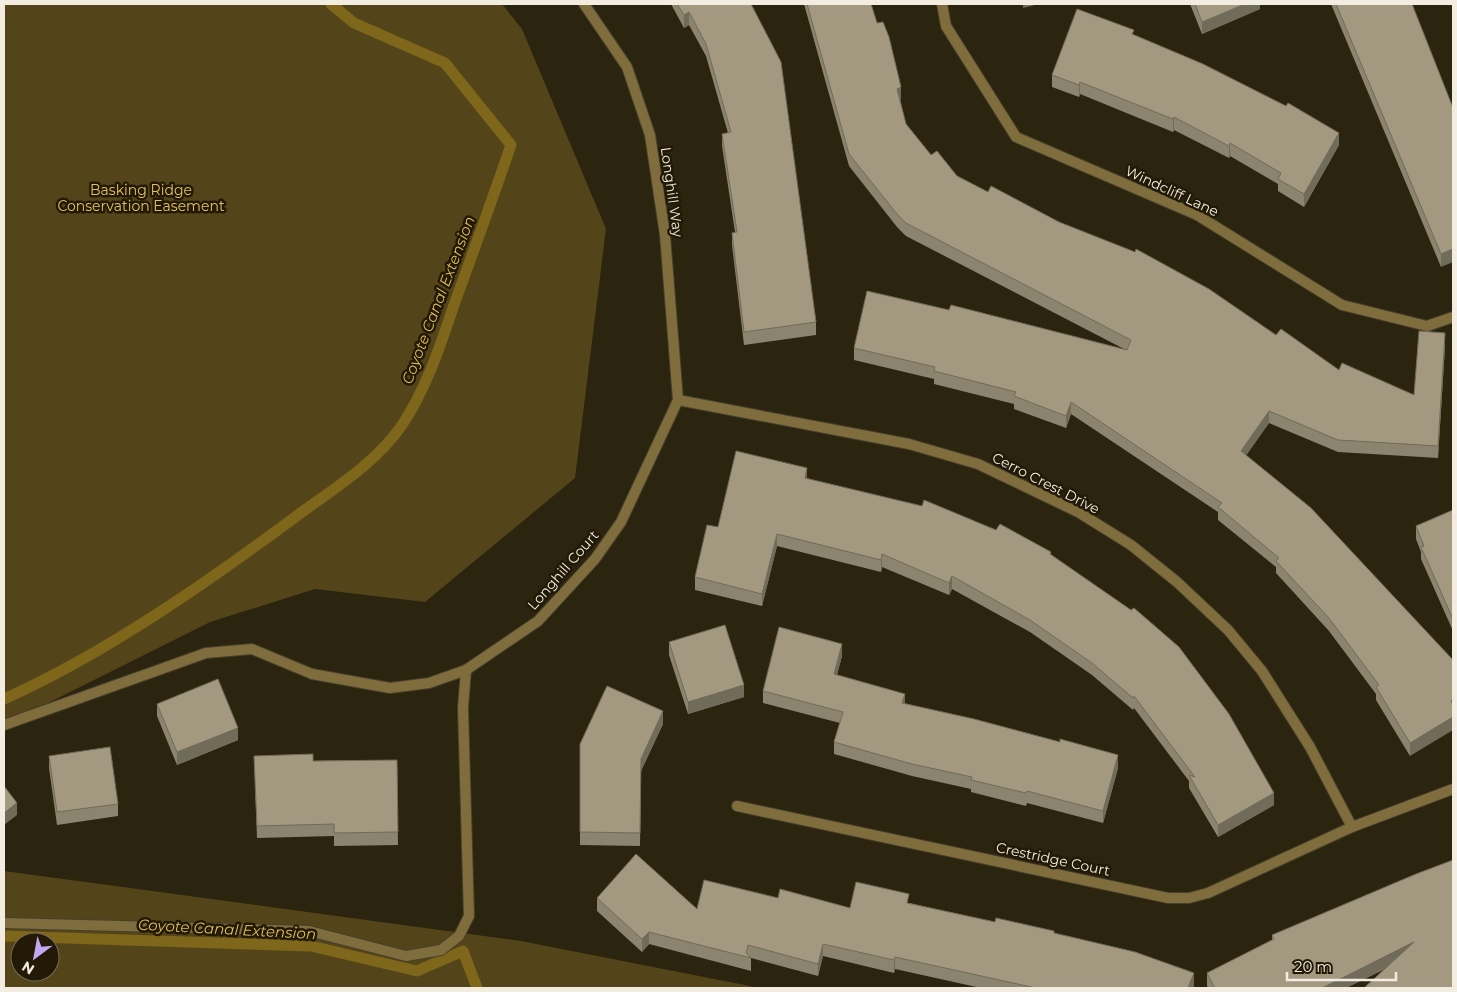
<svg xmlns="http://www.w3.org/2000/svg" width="1457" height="992" font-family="Montserrat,sans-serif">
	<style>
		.green { fill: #544419; fill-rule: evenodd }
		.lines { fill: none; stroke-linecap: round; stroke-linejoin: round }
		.stream { stroke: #7e661a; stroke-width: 11 }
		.service-casing { stroke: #47402c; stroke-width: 12 }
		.minor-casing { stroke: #47402c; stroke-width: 12 }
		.service { stroke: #7f6d3d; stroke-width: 10 }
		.minor { stroke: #7f6d3d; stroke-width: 10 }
		.wall { fill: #8b846e }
		.shaded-wall { fill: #716b5a }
		.building { fill: #a29980; stroke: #716b5a }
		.labels { text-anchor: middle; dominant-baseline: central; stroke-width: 5; stroke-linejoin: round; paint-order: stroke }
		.park-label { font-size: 14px; fill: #e6c25e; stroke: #221a06 }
		.street-label { font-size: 14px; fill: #f2ede0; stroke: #221a06 }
		.water-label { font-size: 15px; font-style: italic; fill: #e0bc58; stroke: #221a06 }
	</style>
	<rect width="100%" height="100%" fill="#2b240f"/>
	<path class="green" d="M 4,4 L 502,4 L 522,29 L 606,229 L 575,478 L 425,602 L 315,589 L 210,622 L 4,725 Z
		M 4,871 L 521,941 L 760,988 L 4,988 ZM 20,942 L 50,942 L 50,972 L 20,972 Z"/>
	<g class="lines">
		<path class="stream" d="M 4,699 C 105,654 209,581 298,515 C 335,488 376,463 402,425 C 427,388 441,343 455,302 C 474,250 493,197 511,145 L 445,63 L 354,23 L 331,4
			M 4,936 L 311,946 L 417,971 L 463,951 L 477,988"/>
		<g class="service-casing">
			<path id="service" d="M 4,725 L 206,653 L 252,649 L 312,674
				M 4,923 L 309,931 L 406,956 L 441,950 L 459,936 L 469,916 L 463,708 L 466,670"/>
		</g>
		<g class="minor-casing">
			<path id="minor" d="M 942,4 L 946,26 L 1016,137 L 1197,215 L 1342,305 L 1427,326 L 1453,317
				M 678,400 L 909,444 L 978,464 L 1078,512 L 1131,545 L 1177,582 L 1228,630 L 1262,671 L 1310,747 L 1352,827
				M 312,674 L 390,688 L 429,683 L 466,670 L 538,621 L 595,559 L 621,522 L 678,400 L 665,235 L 650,135 L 627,67 L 584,4
				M 737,806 L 1168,898 L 1189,898 L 1208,893 L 1352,827 L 1453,789"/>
		</g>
		<use href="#service" class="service"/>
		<use href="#minor" class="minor"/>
	</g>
	<path class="wall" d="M 671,4 L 751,4 L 816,322 L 816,335 L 744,345 L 732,245 L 732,233 L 735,232 L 722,146 L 722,134 L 728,133 L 706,56 L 689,25 L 684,28 Z
		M 804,4 L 871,4 L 901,100 L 900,100 L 906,124 L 931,155 L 957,176 L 988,192 L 1276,335 L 1339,370 L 1414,395 L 1445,346 L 1438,458 L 1338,452 L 1269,423 L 1246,455 L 1453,660 L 1410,756 L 1376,700 L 1376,694 L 1329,631 L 1276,573 L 1276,567 L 1218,520 L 1218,512 L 1071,414 L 1066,428 L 1014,409 L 1014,404 L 934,384 L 934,379 L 854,360 L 854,348 L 1126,350 L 906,236 L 897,227 L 849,166 Z
		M 1190,4 L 1260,4 L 1260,9 L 1202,34 Z
		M 1331,4 L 1412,4 L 1453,108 L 1441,267 Z
		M 1134,35 L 1339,145 L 1304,207 L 1278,191 L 1278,184 L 1230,156 L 1229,158 L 1174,130 L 1173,132 L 1080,94 L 1079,97 L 1052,87 L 1052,75 Z
		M 807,479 L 1051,555 L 1274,805 L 1218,837 L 1189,788 L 1189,781 L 1134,708 L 1133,710 L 1092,675 L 1030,632 L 952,589 L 949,595 L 882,567 L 881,572 L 777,546 L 762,606 L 695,590 L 695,577 L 718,527 Z
		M 1453,510 L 1453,631 L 1421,559 L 1421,552 L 1416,539 L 1416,526 Z
		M 669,642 L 744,697 L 688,714 L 669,655 Z
		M 842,656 L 837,675 L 905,704 L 1118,768 L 1103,823 L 1027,803 L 1026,806 L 971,792 L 971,789 L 912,776 L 834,754 L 834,742 L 840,723 L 763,703 L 763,691 Z
		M 157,704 L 238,740 L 177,765 L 157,716 Z
		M 663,724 L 641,771 L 640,846 L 580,845 L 580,744 Z
		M 49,756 L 118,804 L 118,816 L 57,825 L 49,768 Z
		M 254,756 L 313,761 L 397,760 L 398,845 L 334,846 L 334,836 L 257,838 Z
		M 597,898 L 697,909 L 778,898 L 850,908 L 909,903 L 995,922 L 1054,933 L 1194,985 L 1193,988 L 981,988 L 895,969 L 894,973 L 823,956 L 818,976 L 751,958 L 751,971 L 649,944 L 642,952 L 597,911 Z
		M 1272,935 L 1385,969 L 1346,988 L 1208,988 L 1207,986 L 1207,973 L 1272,940 Z"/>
	<path class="shaded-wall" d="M 1023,4 L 1039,4 L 1023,8 Z
		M 1245,4 L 1260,4 L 1260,9 L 1202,34 L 1202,22 Z
		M 689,12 L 689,25 L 684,28 L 684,15 Z
		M 1080,82 L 1080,94 L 1079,97 L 1079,85 Z
		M 901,87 L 901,100 L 897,101 L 897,89 Z
		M 1174,117 L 1174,130 L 1173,132 L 1173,119 Z
		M 1339,133 L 1339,145 L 1304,207 L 1304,194 Z
		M 1230,143 L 1230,156 L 1229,158 L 1229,146 Z
		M 1453,249 L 1453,262 L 1441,267 L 1441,254 Z
		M 1445,333 L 1445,346 L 1438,458 L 1438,446 Z
		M 1071,402 L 1071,414 L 1066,428 L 1066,416 Z
		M 1269,411 L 1269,423 L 1241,463 L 1241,451 Z
		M 807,468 L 807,480 L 805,478 Z
		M 777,534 L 777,546 L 762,606 L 762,594 Z
		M 882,554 L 882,567 L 881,572 L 881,560 Z
		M 952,576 L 952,589 L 949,595 L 949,583 Z
		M 842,644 L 842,656 L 834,686 L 834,674 Z
		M 744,685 L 744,697 L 688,714 L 688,702 Z
		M 905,694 L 905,707 L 902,703 Z
		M 663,711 L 663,724 L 641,771 L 640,846 L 641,759 Z
		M 1453,717 L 1453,730 L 1410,756 L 1410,743 Z
		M 238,728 L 238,740 L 177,765 L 177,752 Z
		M 1118,755 L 1118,768 L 1103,823 L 1103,811 Z
		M 1274,793 L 1274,805 L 1218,837 L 1218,825 Z
		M 17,803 L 17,815 L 4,825 L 4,813 Z
		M 649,932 L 649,944 L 642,952 L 642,939 Z
		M 1414,942 L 1414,954 L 1346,988 L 1322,988 Z
		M 823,944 L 823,956 L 818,976 L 818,964 Z
		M 895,957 L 895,969 L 894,973 L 894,960 Z
		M 1194,973 L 1194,985 L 1193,988 L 1188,988 Z"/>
	<path class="building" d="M 677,4 L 751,4 L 781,62 L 816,322 L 744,332 L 732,233 L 737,232 L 722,134 L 731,132 L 706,44 L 689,12 L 684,15 Z
		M 807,4 L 871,4 L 877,23 L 883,22 L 889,37 L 901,87 L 897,89 L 906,124 L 931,155 L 937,151 L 957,176 L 988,192 L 991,186 L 1059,222 L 1135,252 L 1136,249 L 1209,289 L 1276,335 L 1281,329 L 1339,370 L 1342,363 L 1414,395 L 1419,331 L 1445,333 L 1438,446 L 1338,440 L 1269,411 L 1241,451 L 1311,508 L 1453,660 L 1453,700 L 1451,701 L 1453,704 L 1453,717 L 1410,743 L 1376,687 L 1379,685 L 1329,618 L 1276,561 L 1279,558 L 1218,507 L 1222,503 L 1071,402 L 1066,416 L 1014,396 L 1016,392 L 934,371 L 935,367 L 854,348 L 867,291 L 949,310 L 951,305 L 1127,350 L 1131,340 L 906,223 L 897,214 L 849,154 Z
		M 1195,4 L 1245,4 L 1202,22 Z
		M 1336,4 L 1412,4 L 1453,108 L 1453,249 L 1441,254 Z
		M 1077,9 L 1134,30 L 1132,34 L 1203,64 L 1286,106 L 1288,103 L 1339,133 L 1304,194 L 1278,179 L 1281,173 L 1230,143 L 1229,146 L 1174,117 L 1173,119 L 1080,82 L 1079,85 L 1052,75 Z
		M 736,451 L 807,468 L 805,478 L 922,506 L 924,500 L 996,530 L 1000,524 L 1051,552 L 1050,554 L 1131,610 L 1134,608 L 1179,647 L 1229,714 L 1274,793 L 1218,825 L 1189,775 L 1195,777 L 1134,696 L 1133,698 L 1092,663 L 1030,620 L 952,576 L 949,583 L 882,554 L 881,560 L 777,534 L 762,594 L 695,577 L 707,525 L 718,527 Z
		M 1453,510 L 1453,619 L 1421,547 L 1424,546 L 1416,526 Z
		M 725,625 L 744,685 L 688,702 L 669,642 Z
		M 779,627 L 842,644 L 834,674 L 905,694 L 902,703 L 974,719 L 1060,742 L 1060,739 L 1118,755 L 1103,811 L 1027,791 L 1026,793 L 971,780 L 972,777 L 912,764 L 834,742 L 843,712 L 763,691 Z
		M 218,679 L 238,728 L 177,752 L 157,704 Z
		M 607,686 L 663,711 L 641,759 L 640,833 L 580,832 L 580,744 Z
		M 110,747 L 118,804 L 57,812 L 49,756 Z
		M 313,754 L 313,761 L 397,760 L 398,832 L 334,833 L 334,824 L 257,826 L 254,756 Z
		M 4,786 L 17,803 L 4,813 Z
		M 636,854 L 697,909 L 704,880 L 778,898 L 780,889 L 850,908 L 856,882 L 909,894 L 907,903 L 995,922 L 996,918 L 1054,931 L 1054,933 L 1135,952 L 1194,973 L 1188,988 L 1036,988 L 895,957 L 894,960 L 823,944 L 818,964 L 748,945 L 746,953 L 751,958 L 649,932 L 642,939 L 597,898 Z
		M 1453,860 L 1453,988 L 1364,988 L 1414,942 L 1322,988 L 1215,988 L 1207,973 L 1274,939 L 1272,935 L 1416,874 Z"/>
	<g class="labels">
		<g class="park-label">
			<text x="141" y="190">Basking Ridge<tspan x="141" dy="16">Conservation Easement</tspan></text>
		</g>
		<g class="street-label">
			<text transform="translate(1172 191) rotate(25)">Windcliff Lane</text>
			<text transform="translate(672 192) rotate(82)">Longhill Way</text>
			<text transform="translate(1046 483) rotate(27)">Cerro Crest Drive</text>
			<text transform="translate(563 570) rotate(-49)">Longhill Court</text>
			<text transform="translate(1053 859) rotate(12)">Crestridge Court</text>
		</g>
		<g class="water-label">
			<text transform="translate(438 300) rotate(-69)">Coyote Canal Extension</text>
			<text transform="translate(227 929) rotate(3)">Coyote Canal Extension</text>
		</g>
	</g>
	<rect width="1457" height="992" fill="none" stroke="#f2ede0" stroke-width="10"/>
	<g transform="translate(35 957) rotate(212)"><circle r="24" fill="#221a06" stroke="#756e5d"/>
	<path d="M0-4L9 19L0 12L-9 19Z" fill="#c1a8f3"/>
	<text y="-8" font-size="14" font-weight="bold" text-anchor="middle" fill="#f2ede0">N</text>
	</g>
	<path d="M1287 972v8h109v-8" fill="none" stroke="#f2ede0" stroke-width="2.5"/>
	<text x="1294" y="972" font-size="15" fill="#f2ede0" stroke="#221a06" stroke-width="4" paint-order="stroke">20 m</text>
</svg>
